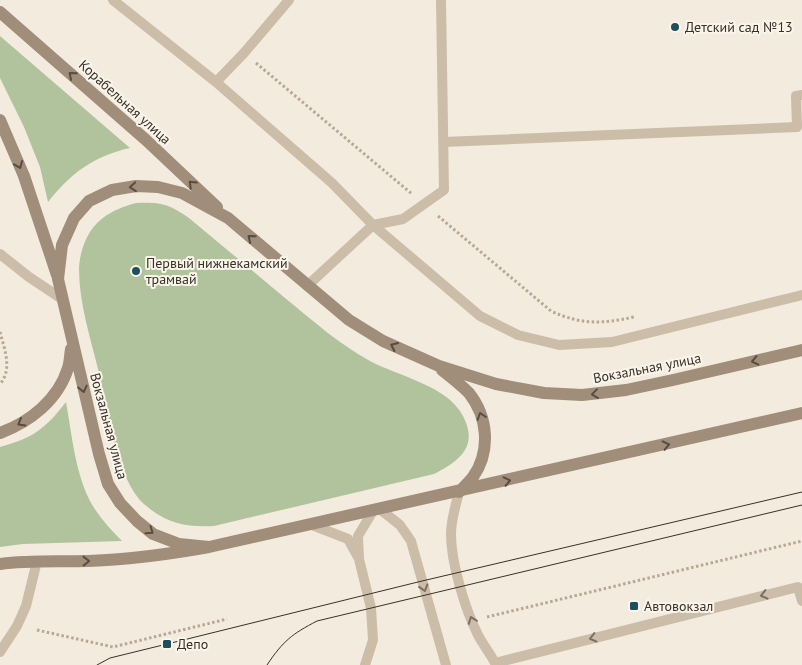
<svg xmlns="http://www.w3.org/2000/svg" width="802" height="665" font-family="'PT Sans',sans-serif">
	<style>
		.green { fill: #b1c39d }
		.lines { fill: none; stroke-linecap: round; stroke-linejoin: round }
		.path { stroke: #b8a893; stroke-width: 3; stroke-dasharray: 2.5 2.5; stroke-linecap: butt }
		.lane { stroke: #ccbda9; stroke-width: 10 }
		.secondary { stroke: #a08d7a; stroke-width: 12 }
		.tram { stroke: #393029; stroke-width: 1 }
		.oneway { stroke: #584c41 }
		.oneway2 { stroke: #7b6f63 }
		.poi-dot { fill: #1d4f5c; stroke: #faf5ea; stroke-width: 2 }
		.labels { text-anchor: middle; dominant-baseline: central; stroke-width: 4; stroke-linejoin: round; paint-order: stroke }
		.poi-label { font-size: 14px; fill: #393029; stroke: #faf5ea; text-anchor: start }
		.street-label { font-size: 14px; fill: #393029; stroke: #faf5ea }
	</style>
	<rect width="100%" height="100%" fill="#f3ecde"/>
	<path class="green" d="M 0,36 L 130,148 C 94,156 71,173 48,202 L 40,167 L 24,127 L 0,78 Z
		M 136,203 C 162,202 168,204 189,218 C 221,245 253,271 285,298 C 312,320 339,344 370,361 C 398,376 448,386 463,416 C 479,447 459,461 434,474 L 214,526 C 189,527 171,525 150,509 C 147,506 142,503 139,499 C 116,471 107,409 99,373 C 91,340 79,304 79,269 C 79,262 81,253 83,247 C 92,220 111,210 136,203 Z
		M 66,402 C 72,435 75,471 90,501 C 98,516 110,529 122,541 L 23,544 L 0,547 L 0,447 C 33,438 45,429 66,402 Z"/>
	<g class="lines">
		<path class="path" d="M 256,63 L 412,194
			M 438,216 L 551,311 C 581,325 602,324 634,317
			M 0,332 C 4,348 13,369 0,384
			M 487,617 L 802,541
			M 37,630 L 113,647 L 227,619"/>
		<path class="lane" d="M 113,0 L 216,82 L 332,183 L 373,225 L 480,316 L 518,335 L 559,345 L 612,342 L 802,295
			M 216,82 L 244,53 L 289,0
			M 444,142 L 797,127 L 796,96 L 802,95
			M 0,254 L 29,277 L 62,299
			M 307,286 L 373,225 L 403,219 L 444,190 L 441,0
			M 459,492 C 456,505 451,519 451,534 C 451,563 465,609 478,635 C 483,645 491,654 496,665
			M 381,510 L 400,525 L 411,541 L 446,665
			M 312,525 L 348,539 L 358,557
			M 0,652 L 17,626 L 26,606 L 37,561
			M 495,663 L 798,587 L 802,601
			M 365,665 L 373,640 L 371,608 L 359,559 L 358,536 L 373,511"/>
		<path class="secondary" d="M 0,12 L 146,140 L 217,207
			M 0,120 L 24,176 L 57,275
			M 442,370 C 451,377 461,385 469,393 C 488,417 491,451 473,477 C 469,482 464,487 459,492
			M 0,433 C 30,422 58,400 68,368 C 70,362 70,355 71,349
			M 209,547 L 179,544 L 153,534 L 137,521 L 120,503 L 108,484 L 99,454 L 58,279 L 62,245 L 74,218 L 89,201 L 112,190 L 136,186 L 158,187 L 182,193 L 228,218 L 349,320 L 383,341 L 439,366 L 496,384 L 544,393 L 582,395 L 626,390 L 673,380 L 802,350
			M 0,564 C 35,559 71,563 107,560 C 141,558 175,553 209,547 L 802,413"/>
		<path class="tram" d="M 97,665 L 110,658 L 167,644 L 422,581 L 802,492
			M 267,665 C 283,641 292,634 317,621 L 802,505"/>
	</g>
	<defs><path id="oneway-chevron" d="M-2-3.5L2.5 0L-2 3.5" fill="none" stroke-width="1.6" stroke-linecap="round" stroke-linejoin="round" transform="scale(1.25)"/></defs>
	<g class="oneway">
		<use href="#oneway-chevron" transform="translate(72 75) rotate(-139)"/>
		<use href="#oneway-chevron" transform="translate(19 165) rotate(68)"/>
		<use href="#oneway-chevron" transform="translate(192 184) rotate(-136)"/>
		<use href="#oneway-chevron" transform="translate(133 187) rotate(175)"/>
		<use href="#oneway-chevron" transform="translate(251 238) rotate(-140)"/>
		<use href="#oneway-chevron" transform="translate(394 346) rotate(-155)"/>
		<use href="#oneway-chevron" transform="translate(755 361) rotate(167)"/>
		<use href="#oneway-chevron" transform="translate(83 389) rotate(77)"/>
		<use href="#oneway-chevron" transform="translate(595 394) rotate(173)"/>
		<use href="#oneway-chevron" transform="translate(481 416) rotate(-108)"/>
		<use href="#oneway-chevron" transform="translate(21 423) rotate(150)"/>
		<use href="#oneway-chevron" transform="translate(666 445) rotate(-13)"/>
		<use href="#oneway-chevron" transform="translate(507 481) rotate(-13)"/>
		<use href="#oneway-chevron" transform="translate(150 531) rotate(35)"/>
		<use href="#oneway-chevron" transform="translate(86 561) rotate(-1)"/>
	</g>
	<g class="oneway2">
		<use href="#oneway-chevron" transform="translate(424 588) rotate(73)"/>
		<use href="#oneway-chevron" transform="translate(764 595) rotate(166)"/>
		<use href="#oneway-chevron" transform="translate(472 620) rotate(-111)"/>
		<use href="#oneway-chevron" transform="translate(593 638) rotate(166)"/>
	</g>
	<g class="poi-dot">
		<circle cx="675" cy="27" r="5"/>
		<circle cx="136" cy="271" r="5"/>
		<rect x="629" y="601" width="10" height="10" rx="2.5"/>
		<rect x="162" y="639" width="10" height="10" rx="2.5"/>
	</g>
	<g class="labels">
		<g class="poi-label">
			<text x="685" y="27">Детский сад №13</text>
			<text x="146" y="263">Первый нижнекамский<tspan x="146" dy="16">трамвай</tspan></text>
			<text x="644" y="606">Автовокзал</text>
			<text x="177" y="644">Депо</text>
		</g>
		<g class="street-label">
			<text transform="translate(125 102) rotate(42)">Корабельная улица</text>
			<text transform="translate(647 368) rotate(-11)">Вокзальная улица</text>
			<text transform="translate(109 426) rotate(75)">Вокзальная улица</text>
		</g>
	</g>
</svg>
